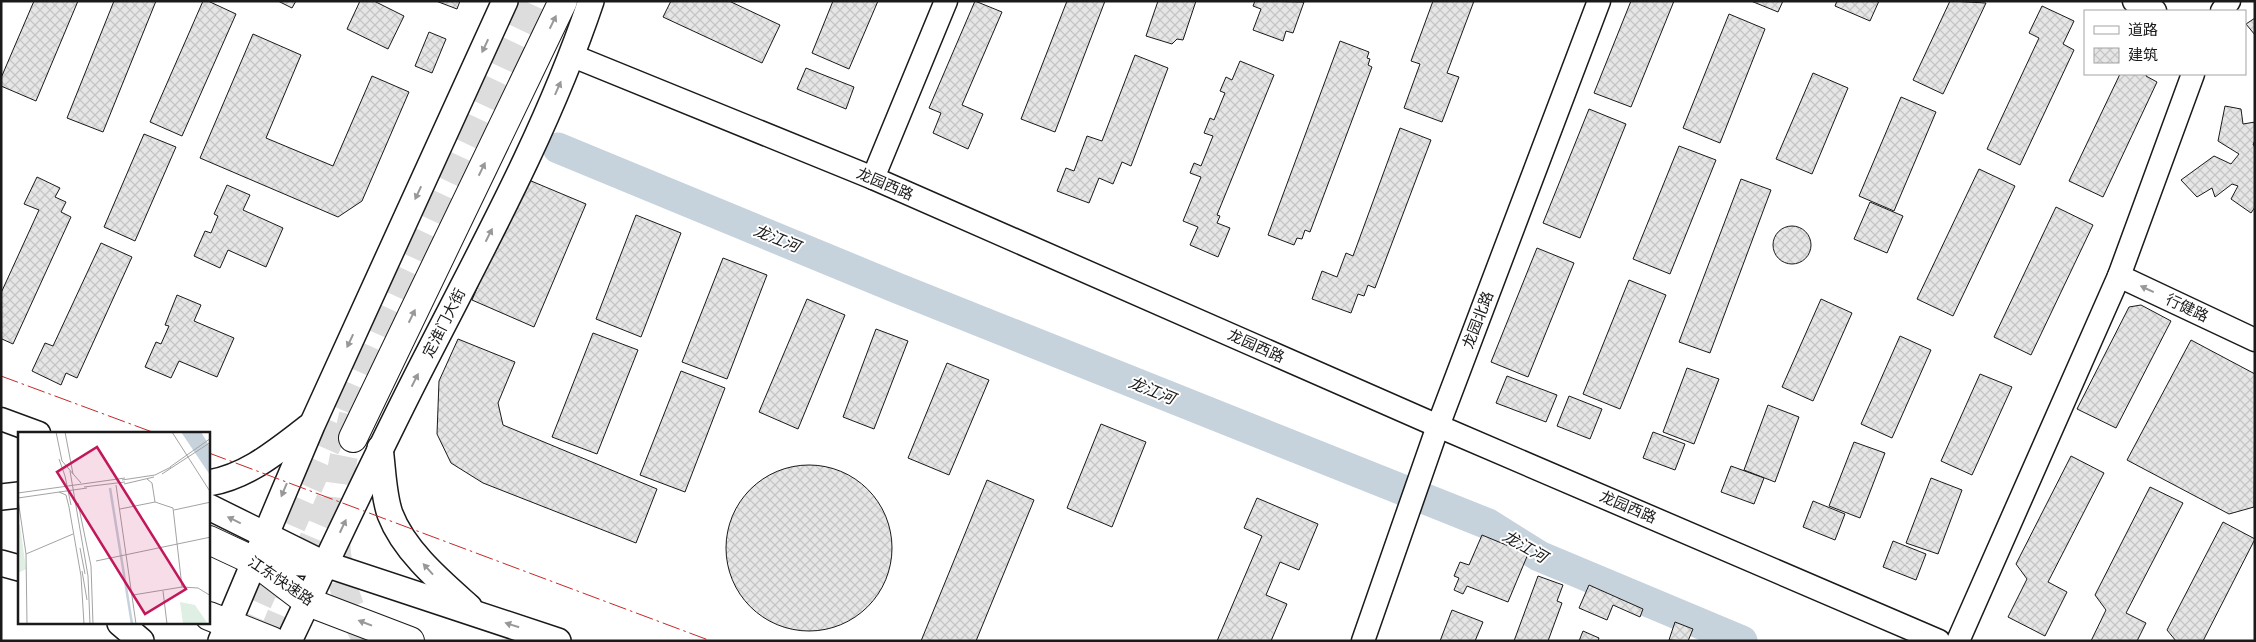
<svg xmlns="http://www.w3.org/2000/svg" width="2256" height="642" font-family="Inter,'Noto Sans SC',sans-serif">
  <defs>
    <pattern id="building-cross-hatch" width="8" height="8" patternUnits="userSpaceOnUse" patternTransform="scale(1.25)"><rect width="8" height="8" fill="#e6e6e6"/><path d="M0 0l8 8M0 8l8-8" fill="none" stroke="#c5c5c5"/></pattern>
  </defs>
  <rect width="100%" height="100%" fill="#fff"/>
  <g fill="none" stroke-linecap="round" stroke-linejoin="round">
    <polyline stroke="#c6d2dc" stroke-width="31" points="558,148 897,288 1488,524 1539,556 1742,641"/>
  </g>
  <g fill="url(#building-cross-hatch)" stroke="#1a1a1a">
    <polygon points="34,1 78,1 36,101 1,86 1,78"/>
    <polygon points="114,1 156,1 103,132 67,118"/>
    <polygon points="203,1 208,1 236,14 182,136 150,122"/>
    <polygon points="278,1 296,1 292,8"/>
    <polygon points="360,1 374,1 404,16 388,49 347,29"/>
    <polygon points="436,1 460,1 457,9"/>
    <polygon points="671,1 729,1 780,25 762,63 663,17"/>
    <polygon points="833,1 878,1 849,69 812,53"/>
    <polygon points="975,1 1002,12 962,105 983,114 968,149 933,133 941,113 929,108"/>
    <polygon points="1067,1 1105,1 1055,132 1021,119"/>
    <polygon points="1158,1 1196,1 1183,40 1177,39 1172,44 1146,36"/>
    <polygon points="1255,1 1304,2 1293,33 1286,31 1283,41 1253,30 1261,9 1253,6"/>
    <polygon points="1433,1 1474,1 1447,73 1459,77 1442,122 1404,108 1420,64 1411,61"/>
    <polygon points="1631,1 1674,1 1631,107 1594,93"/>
    <polygon points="1751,1 1783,1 1778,12"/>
    <polygon points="1837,1 1879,1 1870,21 1835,6"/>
    <polygon points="1950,1 1986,3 1943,94 1913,80"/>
    <polygon points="2042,6 2074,21 2063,44 2074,50 2020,165 1987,149 2039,38 2029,33"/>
    <polygon points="1729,14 1765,29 1720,143 1683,128"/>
    <polygon points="2255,18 2255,35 2246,24"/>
    <polygon points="429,32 446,39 432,73 415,66"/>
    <polygon points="253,34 301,55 266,138 333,166 372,76 409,92 362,201 338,217 200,158"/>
    <polygon points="1340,41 1369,52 1367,58 1370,59 1368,65 1372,67 1310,232 1305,230 1302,239 1297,238 1294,245 1268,235"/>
    <polygon points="1135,55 1168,68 1131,166 1122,162 1113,184 1099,178 1089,203 1057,191 1066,168 1074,171 1087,136 1102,141"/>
    <polygon points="1240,61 1274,75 1217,215 1220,216 1217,223 1230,228 1218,257 1190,245 1198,227 1183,221 1201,177 1190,173 1194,163 1201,166 1213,136 1204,133 1210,118 1214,120 1225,93 1220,91 1226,77 1232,80"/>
    <polygon points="806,68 854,87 846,109 797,89"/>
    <polygon points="1813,73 1848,88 1812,174 1776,159"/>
    <polygon points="2120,74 2147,74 2146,76 2157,82 2103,197 2069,181"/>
    <polygon points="1901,97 1936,112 1894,211 1859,196"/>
    <polygon points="2225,106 2241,109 2243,124 2255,122 2255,140 2253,145 2255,146 2255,207 2251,213 2231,199 2238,186 2232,184 2215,197 2212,188 2197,197 2181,180 2214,156 2231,164 2239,154 2218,141"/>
    <polygon points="1589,109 1626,124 1580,238 1543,223"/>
    <polygon points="1400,128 1431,140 1375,288 1368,285 1364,296 1358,294 1351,313 1312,299 1322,271 1337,277 1346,253 1353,256"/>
    <polygon points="144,134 176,147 135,241 104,227"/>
    <polygon points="1679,146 1716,160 1670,274 1633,259"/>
    <polygon points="1979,169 2015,186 1953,316 1917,299"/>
    <polygon points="37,177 60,188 55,197 66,202 61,212 71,217 13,344 2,339 1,341 1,293 39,210 24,204"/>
    <polygon points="524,178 586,204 534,327 472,300"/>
    <polygon points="1741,179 1771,190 1710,353 1679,342"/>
    <polygon points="227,185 250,195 243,210 283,228 266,267 228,250 220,268 194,256 205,231 211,233 218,216 214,214"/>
    <polygon points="1870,202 1903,216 1887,253 1854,239"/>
    <polygon points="2056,207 2093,225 2031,355 1994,337"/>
    <polygon points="636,215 681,233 641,337 596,319"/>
    <circle cx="1792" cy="245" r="19"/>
    <polygon points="101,243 132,257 77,378 66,373 61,385 32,371 45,343 53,346"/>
    <polygon points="1537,248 1574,263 1528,377 1491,362"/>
    <polygon points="723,258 767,275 727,379 682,362"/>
    <polygon points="1629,280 1666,295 1620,409 1583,394"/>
    <polygon points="177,295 201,305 194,321 234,338 217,377 179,361 171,378 145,367 156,342 161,344 169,326 165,325"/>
    <polygon points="807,299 845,315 798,429 759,412"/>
    <polygon points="1821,299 1852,313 1813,401 1782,387"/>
    <polygon points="2141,305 2171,321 2116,428 2077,409 2129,307"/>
    <polygon points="876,329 908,341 874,429 843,417"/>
    <polygon points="593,333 638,350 597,454 552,437"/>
    <polygon points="1900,336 1931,350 1892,438 1861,424"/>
    <polygon points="458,339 515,362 498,403 503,425 657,489 636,543 483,483 451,463 437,434 439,381"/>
    <polygon points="2191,340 2255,374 2254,507 2229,514 2127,460"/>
    <polygon points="947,363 989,380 949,475 908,458"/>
    <polygon points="1687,368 1719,379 1694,444 1663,432"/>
    <polygon points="681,371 725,388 685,492 640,475"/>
    <polygon points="1980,374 2012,387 1972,475 1941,461"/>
    <polygon points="1507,376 1557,395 1546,422 1496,403"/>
    <polygon points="1569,396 1602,409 1590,439 1557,426"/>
    <polygon points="1768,405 1799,417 1775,482 1744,470"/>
    <polygon points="1101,424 1146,442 1112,527 1067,508"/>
    <polygon points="1653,432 1685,444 1675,470 1643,458"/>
    <polygon points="1854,442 1885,453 1860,518 1829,506"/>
    <polygon points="2071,456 2104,473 2048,582 2067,592 2045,636 2008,617 2027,579 2016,564"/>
    <circle cx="809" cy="548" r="83"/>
    <polygon points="1731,466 1764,478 1754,504 1721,492"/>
    <polygon points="1931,478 1962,490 1938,554 1906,543"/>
    <polygon points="987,480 1034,500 976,641 921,641"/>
    <polygon points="2150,487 2183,503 2126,613 2146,623 2137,641 2091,641 2106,610 2095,595"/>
    <polygon points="1257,498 1318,524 1299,570 1280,562 1266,595 1287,604 1271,641 1217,641 1262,536 1244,528"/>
    <polygon points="1813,501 1845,514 1835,540 1803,527"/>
    <polygon points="2223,522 2255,539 2203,641 2176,641 2167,630"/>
    <polygon points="1482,535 1528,554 1508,602 1467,586 1463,594 1454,590 1459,578 1454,576 1460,562 1469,565"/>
    <polygon points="1893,541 1926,554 1916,580 1883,567"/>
    <polygon points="1538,576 1563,585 1557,601 1562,603 1548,641 1514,641"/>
    <polygon points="1589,585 1643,609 1640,617 1613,605 1607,620 1579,608"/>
    <polygon points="1452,610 1483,622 1475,641 1440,641"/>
    <polygon points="1675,622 1693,629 1688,641 1669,640"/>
    <polygon points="1583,631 1599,638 1598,641 1579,641"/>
  </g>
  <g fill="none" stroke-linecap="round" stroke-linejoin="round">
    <g stroke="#ddd" stroke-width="28" stroke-dasharray="28 14" stroke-linecap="butt">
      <path d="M353,415C334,494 321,568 368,641"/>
      <polyline points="241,641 381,322 531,1"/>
      <polyline points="270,641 330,500"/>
    </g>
    <g stroke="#1a1a1a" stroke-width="25">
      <g id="secondary">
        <polyline points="2134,1 2155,11"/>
        <polyline points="2222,11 2229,1"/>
        <polyline points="573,56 873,178 1438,426 1939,641"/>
        <polyline points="873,178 946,1"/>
        <polyline points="2119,276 2255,340"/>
        <polyline points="1,419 39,433"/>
        <polyline points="1363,641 1438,426 1599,1"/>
        <polyline points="1958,641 2119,276 2193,74"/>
      </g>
    </g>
    <g stroke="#1a1a1a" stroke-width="28">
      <g id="primary">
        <path d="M380,448C383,469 383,494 390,514C404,551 441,582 469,607"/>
        <path d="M209,483C249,476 278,450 310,426"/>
        <polyline points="1,497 19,495"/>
        <polyline points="209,507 316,560"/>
        <polyline points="254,561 325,564 558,641"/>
        <polyline points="1,563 19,568"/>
        <polyline points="120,623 141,641"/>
        <polyline points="221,641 312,425 505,1"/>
        <path d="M289,641C334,546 378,451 426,358C486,241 549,126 591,1"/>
      </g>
    </g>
    <g stroke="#1a1a1a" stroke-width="30">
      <g id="highway">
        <polyline points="353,438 563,1"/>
        <polyline points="209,540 254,561 308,602 410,641"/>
        <polyline points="209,616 272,641"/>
      </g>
    </g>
    <use href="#secondary" stroke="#fff" stroke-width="22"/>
    <use href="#primary" stroke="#fff" stroke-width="25"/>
    <use href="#highway" stroke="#fff" stroke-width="28"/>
    <g stroke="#c62828" stroke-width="1" stroke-dasharray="18 4 2.5 4" stroke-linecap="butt">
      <polyline points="1,376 155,433"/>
      <polyline points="209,453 711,641"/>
    </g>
  </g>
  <defs><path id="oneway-solid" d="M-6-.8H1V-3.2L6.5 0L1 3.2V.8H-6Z" transform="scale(1.25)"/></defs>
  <g fill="#989898">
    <use href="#oneway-solid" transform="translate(553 22) rotate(-64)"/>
    <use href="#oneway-solid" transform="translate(485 46) rotate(115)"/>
    <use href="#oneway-solid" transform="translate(558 88) rotate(-66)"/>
    <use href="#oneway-solid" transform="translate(482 169) rotate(-64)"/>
    <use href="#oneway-solid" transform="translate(418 193) rotate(115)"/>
    <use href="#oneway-solid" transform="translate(489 235) rotate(-63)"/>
    <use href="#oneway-solid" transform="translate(2147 289) rotate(-155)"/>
    <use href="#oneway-solid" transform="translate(412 316) rotate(-64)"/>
    <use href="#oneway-solid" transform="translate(350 341) rotate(115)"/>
    <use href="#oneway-solid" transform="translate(415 380) rotate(-63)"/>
    <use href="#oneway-solid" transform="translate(284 490) rotate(113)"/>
    <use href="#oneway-solid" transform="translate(234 520) rotate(-154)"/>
    <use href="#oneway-solid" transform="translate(343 526) rotate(-65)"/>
    <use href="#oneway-solid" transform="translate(428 569) rotate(-132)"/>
    <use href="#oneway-solid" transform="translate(365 623) rotate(-159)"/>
    <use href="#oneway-solid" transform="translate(512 625) rotate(-162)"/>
  </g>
  <g text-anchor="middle" stroke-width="4" stroke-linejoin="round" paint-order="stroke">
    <g font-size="15" fill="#1a1a1a" stroke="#fff">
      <text transform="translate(885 184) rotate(23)" y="5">龙园西路</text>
      <text transform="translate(2187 308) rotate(25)" y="5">行健路</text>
      <text transform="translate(1478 320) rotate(-69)" y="5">龙园北路</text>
      <text transform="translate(444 323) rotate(-63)" y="5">定淮门大街</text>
      <text transform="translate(1256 346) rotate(24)" y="5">龙园西路</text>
      <text transform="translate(1628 507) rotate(23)" y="5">龙园西路</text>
      <text transform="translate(281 581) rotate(34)" y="5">江东快速路</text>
    </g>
    <g font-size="16" font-style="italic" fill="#1a1a1a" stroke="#fff">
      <text transform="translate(777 238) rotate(22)" y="6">龙江河</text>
      <text transform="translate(1152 390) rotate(22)" y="6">龙江河</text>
      <text transform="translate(1525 546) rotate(30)" y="6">龙江河</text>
    </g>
  </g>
  <g transform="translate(18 432)">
    <rect width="192" height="192" fill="#fff"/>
    <path d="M0,93H2L8,137L0,141ZM162,170L177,173L190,192H165Z" fill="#e0efe3"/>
    <path d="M163,0H183L192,15V43Z" fill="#c6d2dc"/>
    <path fill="none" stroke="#c6d2dc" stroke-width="2.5" d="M92,56L114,192"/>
    <path fill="none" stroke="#a3a3a3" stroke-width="1" d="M38,0L44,29L63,51M47,0L55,42M154,0L193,61M41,27L47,44M152,35L193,6M52,39L70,144L72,192M144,42L193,10M47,44L53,73M129,47L134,51L137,70M104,48L137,43L153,35M106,52L136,45M98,53L118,192M66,55L107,50M41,60L48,63L51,75L63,144L66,192M0,61L107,46M0,66L69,56M0,67L8,122L9,192M60,71L73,134L75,192M102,77L137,70L155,76L164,155M156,78L193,70M62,116L67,142M8,122L55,102M78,129L193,105M64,139L69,168M145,159L149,192M115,163L164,155L180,156L193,164"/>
    <path fill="#c2185b" fill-opacity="0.15" stroke="#c2185b" stroke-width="2.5" d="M79,15L168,157L127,182L39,40Z"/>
    <rect width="192" height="192" fill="none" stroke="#1a1a1a" stroke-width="2.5"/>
  </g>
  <rect width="2256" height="642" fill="none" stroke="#1a1a1a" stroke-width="5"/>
  <rect x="2084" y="10" width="162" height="65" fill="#ffffff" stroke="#a3a3a3"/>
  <rect x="2094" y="26" width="25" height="8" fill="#ffffff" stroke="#a3a3a3"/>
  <text x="2128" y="35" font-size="15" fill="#1a1a1a">道路</text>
  <rect x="2094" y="48" width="25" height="15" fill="url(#building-cross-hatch)" stroke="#a3a3a3"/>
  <text x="2128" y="60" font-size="15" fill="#1a1a1a">建筑</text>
</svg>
